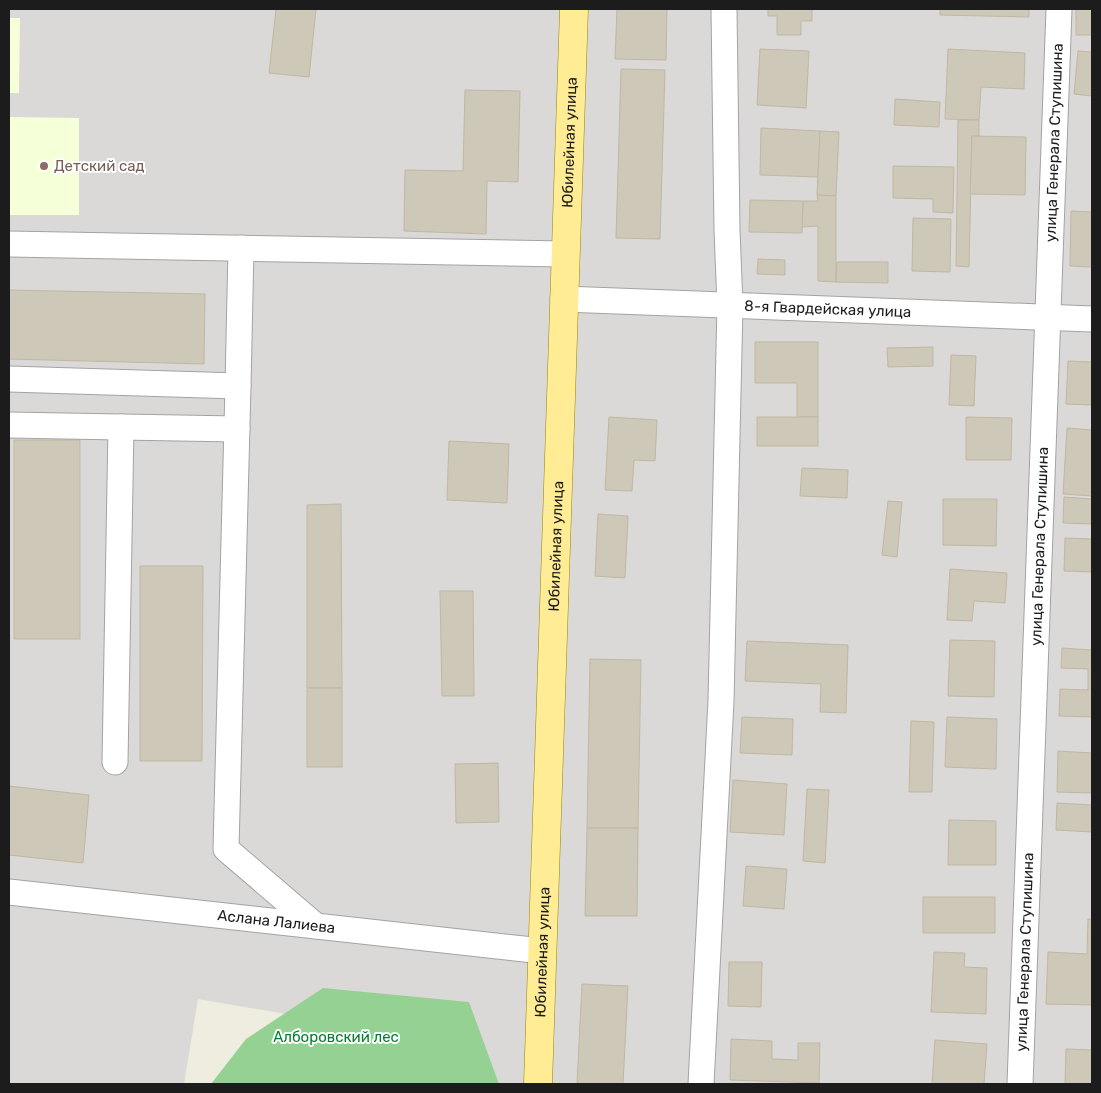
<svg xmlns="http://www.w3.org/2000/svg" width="1101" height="1093" font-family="Rubik,sans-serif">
  <rect width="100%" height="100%" fill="#eeede0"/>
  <polygon fill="#dad9d8" points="9,9 1092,9 1092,1084 461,1084 444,1041 198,999 184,1084 9,1084"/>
  <g fill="#f5ffd8">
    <polygon points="9,18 20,18 19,93 9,93"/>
    <polygon points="9,117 79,118 79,215 9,215"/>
  </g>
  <polygon fill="#94d192" points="323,988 469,1002 499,1084 211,1084 246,1039"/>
  <g fill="#cec8b9" stroke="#c1b7a2">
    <polygon points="276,9 316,9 309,77 269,73"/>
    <polygon points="617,9 667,9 666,60 615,59"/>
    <polygon points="768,9 812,9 812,21 801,21 801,35 777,35 777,16 768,16"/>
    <polygon points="940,9 1029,9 1029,17 940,15"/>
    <rect x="1076" y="9" width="16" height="26"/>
    <polygon points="760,49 809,51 806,108 757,105"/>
    <polygon points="948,49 1025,53 1024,89 981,87 979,120 945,119"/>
    <polygon points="1078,51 1092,52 1092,96 1074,94"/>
    <polygon points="621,69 665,70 660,239 616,238"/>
    <polygon points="465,90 520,91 518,182 487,181 486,234 404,231 405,170 463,171"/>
    <polygon points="895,99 940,102 939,127 894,125"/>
    <polygon points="958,120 979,120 979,136 972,136 969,267 956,266"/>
    <polygon points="761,128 820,131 818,177 760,175"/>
    <polygon points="820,131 839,132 836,196 817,195"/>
    <polygon points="972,136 1026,137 1025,195 970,194"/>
    <polygon points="893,166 954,167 953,213 933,212 933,199 893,198"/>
    <polygon points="817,195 836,196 836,282 818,281 818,226 802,227 803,201 818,201"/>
    <polygon points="750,200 803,201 802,233 749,232"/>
    <polygon points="1071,211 1092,212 1092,267 1070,266"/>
    <polygon points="913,218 951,219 950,272 912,271"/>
    <polygon points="758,259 785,260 785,275 757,274"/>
    <polygon points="837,262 888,262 888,283 836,282"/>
    <polygon points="9,290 205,294 204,364 9,359"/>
    <polygon points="755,342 818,342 818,417 797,417 797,383 755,383"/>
    <polygon points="933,347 933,366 888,367 887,348"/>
    <polygon points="951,355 976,356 974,406 949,405"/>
    <polygon points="1068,361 1092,362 1092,405 1066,404"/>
    <polygon points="609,417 657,420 655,461 634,460 632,491 605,490"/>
    <rect x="757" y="417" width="61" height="29"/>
    <polygon points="966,417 1012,418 1011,460 966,460"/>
    <polygon points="1067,428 1092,430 1092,496 1063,494"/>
    <rect x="14" y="440" width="66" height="199"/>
    <polygon points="449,441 509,444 507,503 447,500"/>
    <polygon points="802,468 848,470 847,498 800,496"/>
    <polygon points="1064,497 1092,499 1092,524 1063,523"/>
    <polygon points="943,499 997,499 996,546 943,545"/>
    <polygon points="888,501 902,502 897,557 882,555"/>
    <polygon points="341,504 342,688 307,688 307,505"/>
    <polygon points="598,514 628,516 625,578 595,576"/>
    <polygon points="1065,538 1092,539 1092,572 1064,571"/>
    <polygon points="140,566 203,566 202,761 140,761"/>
    <polygon points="950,569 1007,573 1005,603 974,601 972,621 947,620"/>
    <polygon points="440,591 473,591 474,696 442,696"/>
    <polygon points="950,640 995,641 994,697 948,696"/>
    <polygon points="747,641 848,645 846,713 820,712 821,684 745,681"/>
    <polygon points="1062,648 1092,650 1092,717 1059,716 1060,689 1088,690 1088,669 1061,668"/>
    <polygon points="590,659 641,660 638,828 587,828"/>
    <rect x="307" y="688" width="35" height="79"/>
    <polygon points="742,717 793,719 792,755 740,753"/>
    <polygon points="947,717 997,719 996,769 945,767"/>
    <polygon points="911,721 934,722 932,792 909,792"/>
    <polygon points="1058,751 1092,753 1092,793 1057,792"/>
    <polygon points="498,763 499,822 456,823 455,764"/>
    <polygon points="733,780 787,784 784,835 730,832"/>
    <polygon points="9,786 89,795 83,863 9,855"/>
    <polygon points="807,789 829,790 825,863 803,861"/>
    <polygon points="1057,803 1092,805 1092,832 1056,830"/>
    <polygon points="949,820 996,821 996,865 948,865"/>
    <polygon points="587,828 638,828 637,916 585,916"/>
    <polygon points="746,866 787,869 784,909 743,906"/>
    <rect x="923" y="897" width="72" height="36"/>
    <polygon points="1088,919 1092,919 1092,1005 1046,1004 1048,952 1087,954"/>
    <polygon points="934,952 965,953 964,967 987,968 986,1014 931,1012"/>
    <polygon points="729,962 762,962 761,1007 728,1006"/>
    <polygon points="582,984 628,986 623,1084 577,1084"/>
    <polygon points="731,1039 772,1041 772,1059 798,1060 798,1043 820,1043 819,1083 730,1080"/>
    <polygon points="935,1040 987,1044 984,1084 932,1084"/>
    <polygon points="1066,1049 1092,1050 1092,1084 1065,1084"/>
  </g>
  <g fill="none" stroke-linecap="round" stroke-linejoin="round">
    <g stroke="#a3a3a3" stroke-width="27">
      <g id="minor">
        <polyline points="9,244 565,254"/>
        <path id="s1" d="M563,299L1092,319"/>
        <polyline points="9,379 238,386 241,248"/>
        <polyline points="238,386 226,849 316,926"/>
        <polyline points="9,425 121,427"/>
        <polyline points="115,762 121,427 237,429"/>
        <path id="s2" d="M9,892L542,951"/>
        <polyline points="701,1084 721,701 730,305 727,230 724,9"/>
        <path id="s3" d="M1020,1084L1059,9"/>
      </g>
    </g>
    <g stroke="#938800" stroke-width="29">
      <g id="major">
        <path id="s4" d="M538,1084L574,9"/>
      </g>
    </g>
    <use href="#minor" stroke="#fff" stroke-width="25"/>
    <use href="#major" stroke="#ffec94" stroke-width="28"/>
  </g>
  <circle fill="#8d6e63" stroke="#fff" stroke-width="2" cx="44" cy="166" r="5"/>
  <g text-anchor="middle" stroke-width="4" stroke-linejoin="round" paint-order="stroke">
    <g font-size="15" fill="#1c1c1c" stroke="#fff">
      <text dy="5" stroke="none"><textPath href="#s4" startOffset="942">Юбилейная улица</textPath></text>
      <text dy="5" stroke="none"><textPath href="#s3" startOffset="942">улица Генерала Ступишина</textPath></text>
      <text dy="5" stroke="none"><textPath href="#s1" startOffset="265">8-я Гвардейская улица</textPath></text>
      <text dy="5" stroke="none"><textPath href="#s4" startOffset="538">Юбилейная улица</textPath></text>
      <text dy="5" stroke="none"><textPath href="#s3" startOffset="538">улица Генерала Ступишина</textPath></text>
      <text dy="5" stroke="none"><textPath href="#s2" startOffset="269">Аслана Лалиева</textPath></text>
      <text dy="5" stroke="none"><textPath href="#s4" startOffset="132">Юбилейная улица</textPath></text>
      <text dy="5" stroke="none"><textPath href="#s3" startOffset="132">улица Генерала Ступишина</textPath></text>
    </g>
    <g font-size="15" fill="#785e54" stroke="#fff" text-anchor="start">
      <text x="54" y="171">Детский сад</text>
    </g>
    <g font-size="15" fill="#03802d" stroke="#fff">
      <text x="336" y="1042">Алборовский лес</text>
    </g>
  </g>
  <rect width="1101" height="1093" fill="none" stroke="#1c1c1c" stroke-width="20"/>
</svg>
